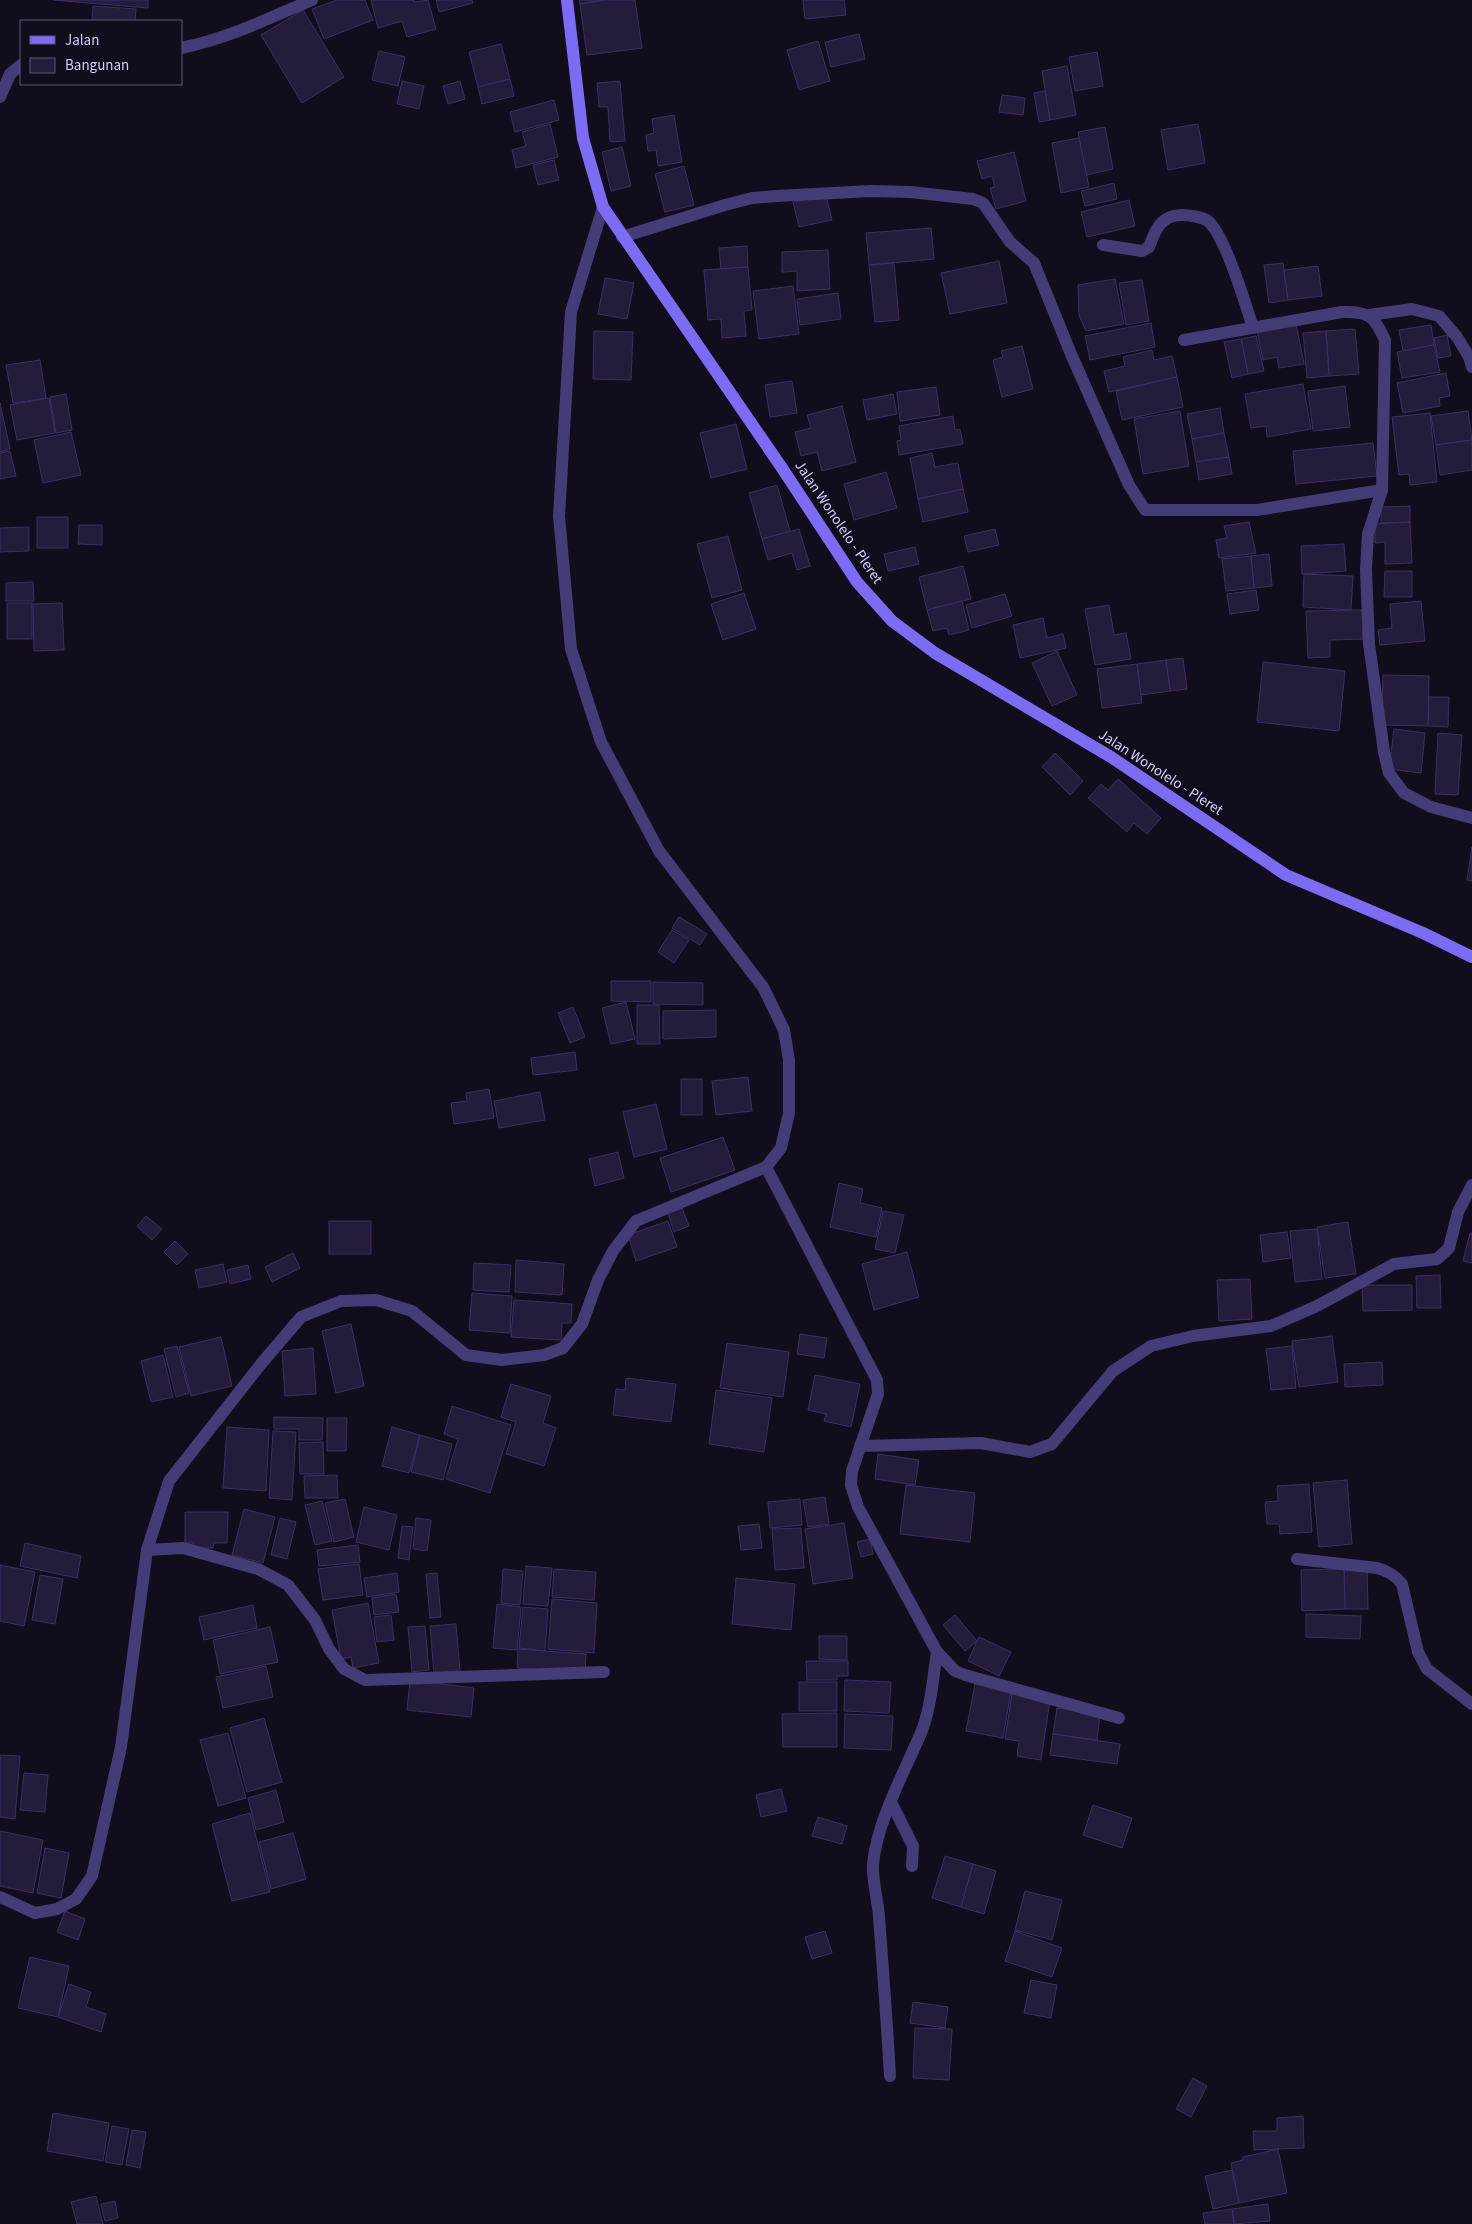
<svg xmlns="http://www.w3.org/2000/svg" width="1472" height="2224" font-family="'Source Sans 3',sans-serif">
  <rect width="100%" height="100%" fill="#110d1c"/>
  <g fill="#251b3b" stroke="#3f2e66">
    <polygon points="53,0 148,0 148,8"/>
    <polygon points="337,0 365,0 373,20 324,39 312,9"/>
    <polygon points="371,0 414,0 414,2 428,0 436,29 407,37 402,21 378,28"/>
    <polygon points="436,0 472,0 473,3 439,12"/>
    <polygon points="579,0 605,0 580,4"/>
    <polygon points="605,0 635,0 642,48 587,55 580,4"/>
    <polygon points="803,0 844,0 846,15 805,19"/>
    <polygon points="93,6 136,9 135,21 92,21"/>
    <polygon points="303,10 344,77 302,103 261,35"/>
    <polygon points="859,34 865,59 831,67 825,42"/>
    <polygon points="818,41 830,81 799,90 787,50"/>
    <polygon points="501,44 510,79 478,87 469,52"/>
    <polygon points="379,51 405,57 398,86 372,80"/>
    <polygon points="1097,52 1103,86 1075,91 1069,57"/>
    <polygon points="1067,66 1076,115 1050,120 1042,71"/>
    <polygon points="510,79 514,96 482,104 478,87"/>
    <polygon points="402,81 424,86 419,109 397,104"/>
    <polygon points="460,81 465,99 448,104 443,86"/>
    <polygon points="620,81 625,141 610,142 608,107 599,107 597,83"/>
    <polygon points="1045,91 1050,120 1039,122 1034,93"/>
    <polygon points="1002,95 1025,98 1023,115 999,112"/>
    <polygon points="554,100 559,120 515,132 510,112"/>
    <polygon points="674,115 682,162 658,166 656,150 648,151 646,135 654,133 652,119"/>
    <polygon points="550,124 558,157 516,168 512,150 526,146 522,132"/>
    <polygon points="1198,124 1205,163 1168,170 1161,130"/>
    <polygon points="1105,127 1113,169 1086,175 1078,132"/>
    <polygon points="1079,138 1089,187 1061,193 1052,143"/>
    <polygon points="622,147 631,186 611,191 602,152"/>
    <polygon points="1014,152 1026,201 996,209 990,188 995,187 992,176 982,179 977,161"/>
    <polygon points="554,160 559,180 538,185 533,165"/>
    <polygon points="684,166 694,205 665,212 655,174"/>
    <polygon points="1114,183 1117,199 1085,206 1081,191"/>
    <polygon points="826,195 832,220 799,227 793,202"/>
    <polygon points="1129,200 1135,226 1087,237 1081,212"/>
    <polygon points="931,228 934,259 869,265 866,233"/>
    <polygon points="747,246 748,267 721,269 719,248"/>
    <polygon points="828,250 830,289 797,291 797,271 782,272 782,252"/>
    <polygon points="999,261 1007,303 950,314 941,273"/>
    <polygon points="894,263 899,320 875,322 869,265"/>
    <polygon points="1283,263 1288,300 1269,303 1264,265"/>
    <polygon points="1318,266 1322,296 1288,300 1284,270"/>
    <polygon points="748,267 752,310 744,311 746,336 722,338 721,319 708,320 704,270"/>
    <polygon points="605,278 634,283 627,319 598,314"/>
    <polygon points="1115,279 1124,324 1086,331 1079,315 1078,285"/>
    <polygon points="1142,280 1149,321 1126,325 1119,283"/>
    <polygon points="793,286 799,334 759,339 753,291"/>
    <polygon points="838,293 841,319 800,325 797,299"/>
    <polygon points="1151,323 1155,347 1090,360 1085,336"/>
    <polygon points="1296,324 1304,364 1279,368 1277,357 1263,360 1257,331"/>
    <polygon points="1431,325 1434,345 1403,351 1399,330"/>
    <polygon points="1355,329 1359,374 1329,376 1326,331"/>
    <polygon points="594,331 633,332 631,380 593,379"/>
    <polygon points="1326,331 1329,376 1307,378 1303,333"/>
    <polygon points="1447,335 1451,356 1438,358 1434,338"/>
    <polygon points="1256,336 1264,371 1248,374 1241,339"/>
    <polygon points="1241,339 1248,374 1232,378 1224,342"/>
    <polygon points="1434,345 1440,372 1402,378 1397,352"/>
    <polygon points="1022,346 1033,389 1002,397 993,360 1003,357 1001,351"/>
    <polygon points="1152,350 1154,360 1172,356 1177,377 1109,392 1104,371 1125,366 1123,357"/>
    <polygon points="40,360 46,398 13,403 6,365"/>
    <polygon points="1446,373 1450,396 1439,398 1440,406 1403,413 1397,383"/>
    <polygon points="1177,377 1183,407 1122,420 1116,391"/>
    <polygon points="792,381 797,413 770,417 765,385"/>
    <polygon points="1303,384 1311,429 1267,437 1266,426 1251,428 1245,394"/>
    <polygon points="1345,386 1350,427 1313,431 1308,391"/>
    <polygon points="936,387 940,415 900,421 897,392"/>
    <polygon points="66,394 72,430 56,433 50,397"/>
    <polygon points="893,394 897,414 867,420 863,400"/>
    <polygon points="49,398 55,433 17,440 10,405"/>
    <polygon points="0,403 10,449 0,452"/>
    <polygon points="842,406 856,462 822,471 817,452 801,456 795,432 811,428 807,415"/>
    <polygon points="1220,408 1224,433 1192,439 1187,414"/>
    <polygon points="1180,411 1189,466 1143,474 1134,419"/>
    <polygon points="1468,411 1472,440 1436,445 1431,416"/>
    <polygon points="1430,413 1437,482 1410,485 1409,474 1399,475 1392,417"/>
    <polygon points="953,416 955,430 960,429 963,444 899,455 897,441 901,440 899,426"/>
    <polygon points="736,424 747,469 711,478 700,433"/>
    <polygon points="71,432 81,475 43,483 34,440"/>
    <polygon points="1224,433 1229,457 1196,462 1192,439"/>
    <polygon points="1472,440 1472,470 1440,475 1436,445"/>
    <polygon points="1373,443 1377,476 1296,484 1293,451"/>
    <polygon points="10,451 16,476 0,479 0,453"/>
    <polygon points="932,453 935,467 958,463 963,489 918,499 910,458"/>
    <polygon points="1229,457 1232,474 1199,480 1196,462"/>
    <polygon points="886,472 897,508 854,520 844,484"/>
    <polygon points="777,485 790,531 762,539 749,493"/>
    <polygon points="963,489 968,512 923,522 918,499"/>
    <polygon points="1410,506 1410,522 1381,523 1381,507"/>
    <rect x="37" y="517" width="31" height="31"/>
    <polygon points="1249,522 1256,553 1219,558 1216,540 1227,538 1224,526"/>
    <polygon points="1410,522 1412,563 1385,564 1385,542 1375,543 1375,524"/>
    <polygon points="79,525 102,525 102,545 78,544"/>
    <polygon points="29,527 29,551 0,552 0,528"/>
    <polygon points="799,529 810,566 797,570 792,553 768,560 762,539"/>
    <polygon points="995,529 999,545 968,552 964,536"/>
    <polygon points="728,536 742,590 712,598 697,544"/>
    <polygon points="1344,544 1346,571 1302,574 1301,546"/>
    <polygon points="915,547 919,564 888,571 884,554"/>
    <polygon points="1269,554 1272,586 1254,588 1251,556"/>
    <polygon points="1251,556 1254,588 1226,591 1222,559"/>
    <polygon points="963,566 971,599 927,610 919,577"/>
    <polygon points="1385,571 1412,571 1412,597 1384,597"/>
    <polygon points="1304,574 1353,576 1351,610 1303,607"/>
    <polygon points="33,582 34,601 6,601 6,583"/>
    <polygon points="1256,590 1259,610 1230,614 1227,594"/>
    <polygon points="744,593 756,629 723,640 711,604"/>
    <polygon points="1005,594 1012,616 972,628 966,605"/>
    <polygon points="962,601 969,630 949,635 947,628 933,631 927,610"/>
    <polygon points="1421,601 1425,641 1380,645 1378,630 1392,628 1390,604"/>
    <rect x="7" y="603" width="25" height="36"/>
    <polygon points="62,603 64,650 34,651 33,604"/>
    <polygon points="1109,605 1114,635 1126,633 1131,659 1095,665 1085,609"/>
    <polygon points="1362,610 1363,639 1330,640 1330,657 1308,658 1306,611"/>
    <polygon points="1043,618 1047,638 1063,634 1066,648 1020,658 1013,625"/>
    <polygon points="1057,651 1077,695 1052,706 1032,663"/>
    <polygon points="1183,658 1187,689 1170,691 1166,660"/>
    <polygon points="1166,660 1170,691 1141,695 1137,664"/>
    <polygon points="1263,662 1345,671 1339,731 1257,722"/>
    <polygon points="1137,664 1142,703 1102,708 1097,669"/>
    <polygon points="1383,675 1429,676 1428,726 1382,725"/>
    <polygon points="1429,697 1449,697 1448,727 1428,726"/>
    <polygon points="1394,729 1425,733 1421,773 1389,769"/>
    <polygon points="1438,733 1462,735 1458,795 1435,794"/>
    <polygon points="1055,753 1083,781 1070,795 1042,767"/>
    <polygon points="1118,779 1161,818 1147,834 1134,823 1127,832 1088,798 1101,784 1108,790"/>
    <polygon points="1472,847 1472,881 1467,880"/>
    <polygon points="679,917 707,934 700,945 672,928"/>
    <polygon points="672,930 689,940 674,963 658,952"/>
    <polygon points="611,981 651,981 651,1002 611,1001"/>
    <polygon points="653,982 703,983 703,1005 653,1004"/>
    <polygon points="626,1002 635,1039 611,1044 602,1008"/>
    <polygon points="637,1005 659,1005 660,1044 637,1044"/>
    <polygon points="573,1007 585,1037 570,1043 558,1013"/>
    <polygon points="716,1010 716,1037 663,1039 663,1011"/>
    <polygon points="575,1052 577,1070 533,1075 531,1058"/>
    <polygon points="748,1077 752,1111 716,1115 712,1081"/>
    <rect x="681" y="1079" width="21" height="36"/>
    <polygon points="489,1089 494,1118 454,1124 451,1103 467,1101 466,1093"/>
    <polygon points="540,1092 545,1120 499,1128 494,1101"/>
    <polygon points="656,1104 667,1149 634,1157 623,1112"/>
    <polygon points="723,1137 735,1170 671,1192 660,1158"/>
    <polygon points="618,1152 624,1178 595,1186 589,1159"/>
    <polygon points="839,1183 863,1189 860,1203 882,1208 876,1237 830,1227"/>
    <polygon points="682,1208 689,1226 674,1232 668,1213"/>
    <polygon points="883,1211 904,1215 895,1253 875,1249"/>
    <polygon points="146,1216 162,1229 152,1240 137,1226"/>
    <rect x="329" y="1221" width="42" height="33"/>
    <polygon points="668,1221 677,1247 636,1261 628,1235"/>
    <polygon points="1348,1222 1356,1274 1325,1278 1317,1227"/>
    <polygon points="1317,1229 1322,1279 1295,1282 1290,1231"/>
    <polygon points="1287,1232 1291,1258 1263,1262 1260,1235"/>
    <polygon points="1470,1233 1472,1233 1472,1263 1463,1261"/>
    <polygon points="175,1241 188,1254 177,1265 164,1252"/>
    <polygon points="907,1252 919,1297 874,1310 862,1264"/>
    <polygon points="293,1253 300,1268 272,1282 265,1267"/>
    <polygon points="516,1260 564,1264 562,1295 515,1292"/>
    <polygon points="474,1263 511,1265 509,1292 473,1290"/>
    <polygon points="223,1264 227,1282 199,1288 195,1270"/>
    <polygon points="248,1265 251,1279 230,1284 227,1270"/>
    <polygon points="1440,1275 1441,1308 1417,1308 1416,1276"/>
    <polygon points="1250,1279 1252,1319 1219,1321 1217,1280"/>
    <polygon points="1362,1285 1412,1285 1412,1310 1363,1311"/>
    <polygon points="472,1293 512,1296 510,1333 469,1330"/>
    <polygon points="514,1300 572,1304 571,1323 562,1323 561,1340 511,1337"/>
    <polygon points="351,1324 364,1386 336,1393 322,1331"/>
    <polygon points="800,1334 827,1338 824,1358 797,1354"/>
    <polygon points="1332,1336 1338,1382 1299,1387 1292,1341"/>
    <polygon points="221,1337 232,1386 191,1396 179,1347"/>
    <polygon points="727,1343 789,1352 783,1397 720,1388"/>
    <polygon points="177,1346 189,1393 176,1397 164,1349"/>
    <polygon points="1292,1346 1296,1388 1271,1390 1266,1349"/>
    <polygon points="313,1348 316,1394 285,1396 282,1351"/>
    <polygon points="163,1355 173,1397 151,1402 141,1361"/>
    <polygon points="1382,1362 1383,1385 1345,1387 1344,1364"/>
    <polygon points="815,1375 860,1384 851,1427 824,1421 826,1414 808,1410"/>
    <polygon points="626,1378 676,1384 671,1422 613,1415 616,1389 625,1390"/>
    <polygon points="511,1384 551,1396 543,1423 556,1428 544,1466 506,1454 516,1422 501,1417"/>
    <polygon points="716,1390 772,1398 764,1452 709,1444"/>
    <polygon points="452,1406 511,1425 490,1493 446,1479 458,1439 444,1434"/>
    <polygon points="274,1417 323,1418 322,1440 299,1440 299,1429 274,1429"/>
    <polygon points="327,1418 347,1418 346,1451 327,1451"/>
    <polygon points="227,1427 269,1430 266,1491 223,1488"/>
    <polygon points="392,1427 420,1435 409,1473 382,1466"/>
    <polygon points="273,1431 296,1432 292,1500 269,1498"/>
    <polygon points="420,1435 452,1444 443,1480 411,1472"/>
    <polygon points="323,1442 324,1474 300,1474 299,1443"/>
    <polygon points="878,1454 919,1460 915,1485 875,1479"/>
    <polygon points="337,1475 338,1498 305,1498 304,1476"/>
    <polygon points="1347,1480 1352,1544 1319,1547 1313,1483"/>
    <polygon points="1309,1484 1312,1532 1280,1534 1279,1524 1267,1524 1265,1502 1278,1501 1277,1486"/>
    <polygon points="906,1485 975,1493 970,1542 900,1534"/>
    <polygon points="825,1497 829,1524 808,1527 803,1500"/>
    <polygon points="345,1499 354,1537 334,1542 325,1503"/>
    <polygon points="800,1499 802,1525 770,1528 768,1502"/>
    <polygon points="322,1501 332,1541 315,1545 305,1505"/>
    <polygon points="364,1507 397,1515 389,1550 356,1542"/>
    <polygon points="244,1509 275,1517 263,1563 232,1555"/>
    <polygon points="185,1512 228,1512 227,1543 214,1543 213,1548 193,1548 193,1543 185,1543"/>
    <polygon points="280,1518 296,1522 287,1559 271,1555"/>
    <polygon points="416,1518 431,1520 427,1551 413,1549"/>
    <polygon points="844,1523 853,1578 813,1584 805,1529"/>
    <polygon points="759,1524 762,1548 741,1550 738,1526"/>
    <polygon points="402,1526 413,1527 409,1560 398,1558"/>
    <polygon points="801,1528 804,1568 775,1570 772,1529"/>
    <polygon points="870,1539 873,1554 861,1557 857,1542"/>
    <polygon points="25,1543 81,1556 77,1578 20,1566"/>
    <polygon points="358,1545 360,1562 319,1566 317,1550"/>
    <polygon points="359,1564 363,1595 323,1600 318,1569"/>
    <polygon points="0,1565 35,1572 24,1626 0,1621"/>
    <polygon points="526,1566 552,1568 548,1606 523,1604"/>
    <polygon points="1367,1568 1368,1609 1345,1609 1344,1569"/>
    <polygon points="503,1569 523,1571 520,1605 501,1603"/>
    <polygon points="554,1569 596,1572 594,1600 552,1597"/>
    <polygon points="1344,1569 1345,1609 1302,1611 1301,1570"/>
    <polygon points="397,1573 399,1592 367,1597 364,1578"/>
    <polygon points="437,1573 441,1617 430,1618 426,1574"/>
    <polygon points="40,1575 63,1579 55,1624 32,1620"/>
    <polygon points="736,1578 795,1584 791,1630 732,1624"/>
    <polygon points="396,1594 399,1612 374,1615 372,1598"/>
    <polygon points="552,1599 597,1603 594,1653 548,1649"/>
    <polygon points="368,1603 379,1663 353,1668 351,1657 341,1659 332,1610"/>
    <polygon points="497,1604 521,1607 517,1650 493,1648"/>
    <polygon points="253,1605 257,1628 204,1640 199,1617"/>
    <polygon points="523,1607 548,1609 545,1651 519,1648"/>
    <polygon points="1306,1614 1361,1616 1360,1639 1306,1637"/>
    <polygon points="391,1615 394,1640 377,1642 374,1617"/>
    <polygon points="955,1615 977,1641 965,1651 943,1625"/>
    <polygon points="456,1624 460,1671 434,1673 430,1626"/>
    <polygon points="425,1626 429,1670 412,1672 408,1627"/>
    <polygon points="270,1627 278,1662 220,1674 213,1640"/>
    <polygon points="819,1636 847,1636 847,1660 819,1659"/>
    <polygon points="979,1637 1011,1652 999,1676 968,1661"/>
    <polygon points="518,1649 586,1654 585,1673 517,1668"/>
    <polygon points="806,1661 848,1661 848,1676 837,1676 837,1680 807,1680"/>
    <polygon points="266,1666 273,1697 223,1708 216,1677"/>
    <polygon points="410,1680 474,1688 471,1717 407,1710"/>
    <polygon points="845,1680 891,1682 889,1713 844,1711"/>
    <rect x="799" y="1682" width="38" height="29"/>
    <polygon points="975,1684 1011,1691 1003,1738 966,1731"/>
    <polygon points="1012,1694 1050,1700 1041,1760 1017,1756 1019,1741 1005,1739"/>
    <polygon points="1057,1708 1100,1714 1097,1740 1053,1734"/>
    <polygon points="837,1713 837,1747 783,1747 782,1714"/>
    <polygon points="845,1714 893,1716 891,1750 844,1748"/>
    <polygon points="264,1718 282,1782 247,1792 230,1728"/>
    <polygon points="228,1733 246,1798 218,1806 200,1740"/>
    <polygon points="1053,1734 1120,1744 1117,1764 1050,1755"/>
    <polygon points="0,1755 20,1756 15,1819 0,1817"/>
    <polygon points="24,1773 48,1775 45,1812 20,1810"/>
    <polygon points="781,1789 787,1811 761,1817 756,1795"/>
    <polygon points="276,1790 284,1822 256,1830 248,1798"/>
    <polygon points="1093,1805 1132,1818 1122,1848 1083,1835"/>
    <polygon points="250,1813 270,1892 232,1901 212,1824"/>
    <polygon points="818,1817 847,1826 842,1844 812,1836"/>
    <polygon points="0,1831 43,1840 33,1893 0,1886"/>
    <polygon points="293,1833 306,1879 271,1889 259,1842"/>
    <polygon points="45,1848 69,1853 61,1898 37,1893"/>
    <polygon points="945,1856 973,1864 961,1907 932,1898"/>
    <polygon points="973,1864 996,1871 984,1914 961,1907"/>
    <polygon points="1025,1891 1062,1900 1052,1940 1015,1930"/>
    <polygon points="65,1911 85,1919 78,1940 57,1932"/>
    <polygon points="825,1931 832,1953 812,1959 805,1937"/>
    <polygon points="1015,1931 1062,1948 1052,1977 1005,1961"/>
    <polygon points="30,1957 69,1966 58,2017 18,2008"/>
    <polygon points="1031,1980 1057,1985 1051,2018 1024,2013"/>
    <polygon points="69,1984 91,1992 86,2007 106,2014 101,2032 58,2017"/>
    <polygon points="913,2002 948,2007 945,2028 910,2023"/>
    <polygon points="915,2028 952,2029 949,2080 913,2078"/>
    <polygon points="1193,2078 1207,2086 1191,2117 1176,2109"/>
    <polygon points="53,2113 109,2123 103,2161 47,2151"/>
    <polygon points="1303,2116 1304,2148 1254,2150 1253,2131 1277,2131 1277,2118"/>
    <polygon points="112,2126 129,2129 122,2165 105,2162"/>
    <polygon points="132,2130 146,2132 140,2168 126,2165"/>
    <polygon points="1278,2149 1287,2193 1239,2203 1231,2163 1243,2160 1243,2157"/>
    <polygon points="1232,2170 1239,2203 1213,2209 1205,2176"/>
    <polygon points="96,2196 103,2224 77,2224 71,2202"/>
    <polygon points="115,2201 118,2218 105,2221 101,2204"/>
    <polygon points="1268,2204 1270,2221 1234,2224 1232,2209"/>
    <polygon points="1232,2209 1234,2224 1205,2224 1203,2213"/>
  </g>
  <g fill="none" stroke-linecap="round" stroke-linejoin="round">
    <polyline stroke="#443c77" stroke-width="12" points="891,1802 913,1846 912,1866"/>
    <g stroke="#443c77" stroke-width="12">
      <path d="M181,48C227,39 269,18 312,0"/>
      <polyline points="0,97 10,74 21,65"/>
      <polyline points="622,237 725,205 752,198 776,196 871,191 911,192 973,199 983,203 1010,242 1034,263 1071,354 1129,485 1145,510 1257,510 1382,490"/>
      <path d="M1103,245L1142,251L1149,247C1155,230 1161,215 1182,215C1188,215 1203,217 1208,221C1225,235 1246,305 1253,328"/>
      <polyline points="1369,315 1412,309 1439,316 1457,337 1469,357 1472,367"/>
      <path d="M1184,340L1342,312C1369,311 1374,316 1385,340L1382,490L1368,534L1366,570L1369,644L1384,752L1389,773L1404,793L1431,807L1472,818"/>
      <polyline points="766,1167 877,1380 878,1394 852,1471 851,1485 858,1507 937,1652 955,1671 965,1675 1119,1718"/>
      <polyline points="860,1446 981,1443 1030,1452 1052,1444 1113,1371 1151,1346 1193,1336 1271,1326 1317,1306 1394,1264 1437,1259 1449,1248 1458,1212 1472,1185"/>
      <polyline points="147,1550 183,1548 258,1569 288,1585 315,1620 329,1649 344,1669 365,1680 604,1672"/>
      <path d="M1297,1559L1377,1568C1388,1571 1395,1575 1402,1584L1418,1652L1427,1669L1472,1704"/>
      <polyline points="0,1897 35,1913 57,1909 76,1899 92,1876 121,1747 147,1550 169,1481 261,1364 301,1317 341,1301 376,1300 412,1311 466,1355 502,1360 544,1355 563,1348 582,1324 598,1280 613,1251 636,1221 766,1167 781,1148 789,1113 789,1060 784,1030 763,987 659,851 601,742 571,649 559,516 571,312 603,207"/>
      <path d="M890,2076C887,2023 883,1970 879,1917C878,1900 872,1881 873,1864C877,1822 904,1772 921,1733C931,1708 933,1678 937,1652"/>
    </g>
    <polyline stroke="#7d6bf3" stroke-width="12" points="567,0 583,138 603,207 782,468 857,582 892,621 935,653 1111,757 1286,875 1423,933 1472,957"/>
  </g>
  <g text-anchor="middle" stroke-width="5" stroke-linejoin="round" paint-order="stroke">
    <g font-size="15" fill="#d7ccfb" stroke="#110d1c">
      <text transform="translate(839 522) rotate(56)" y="5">Jalan Wonolelo - Pleret</text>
      <text transform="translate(1161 772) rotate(33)" y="5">Jalan Wonolelo - Pleret</text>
    </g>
  </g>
  <rect x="20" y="20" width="162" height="65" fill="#110d1c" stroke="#605975"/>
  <rect x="30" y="36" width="25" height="8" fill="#7d6bf3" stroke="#605975"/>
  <text x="65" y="45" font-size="15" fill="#d7ccfb">Jalan</text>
  <rect x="30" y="58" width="25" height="15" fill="#251b3b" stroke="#605975"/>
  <text x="65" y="70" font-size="15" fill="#d7ccfb">Bangunan</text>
</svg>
